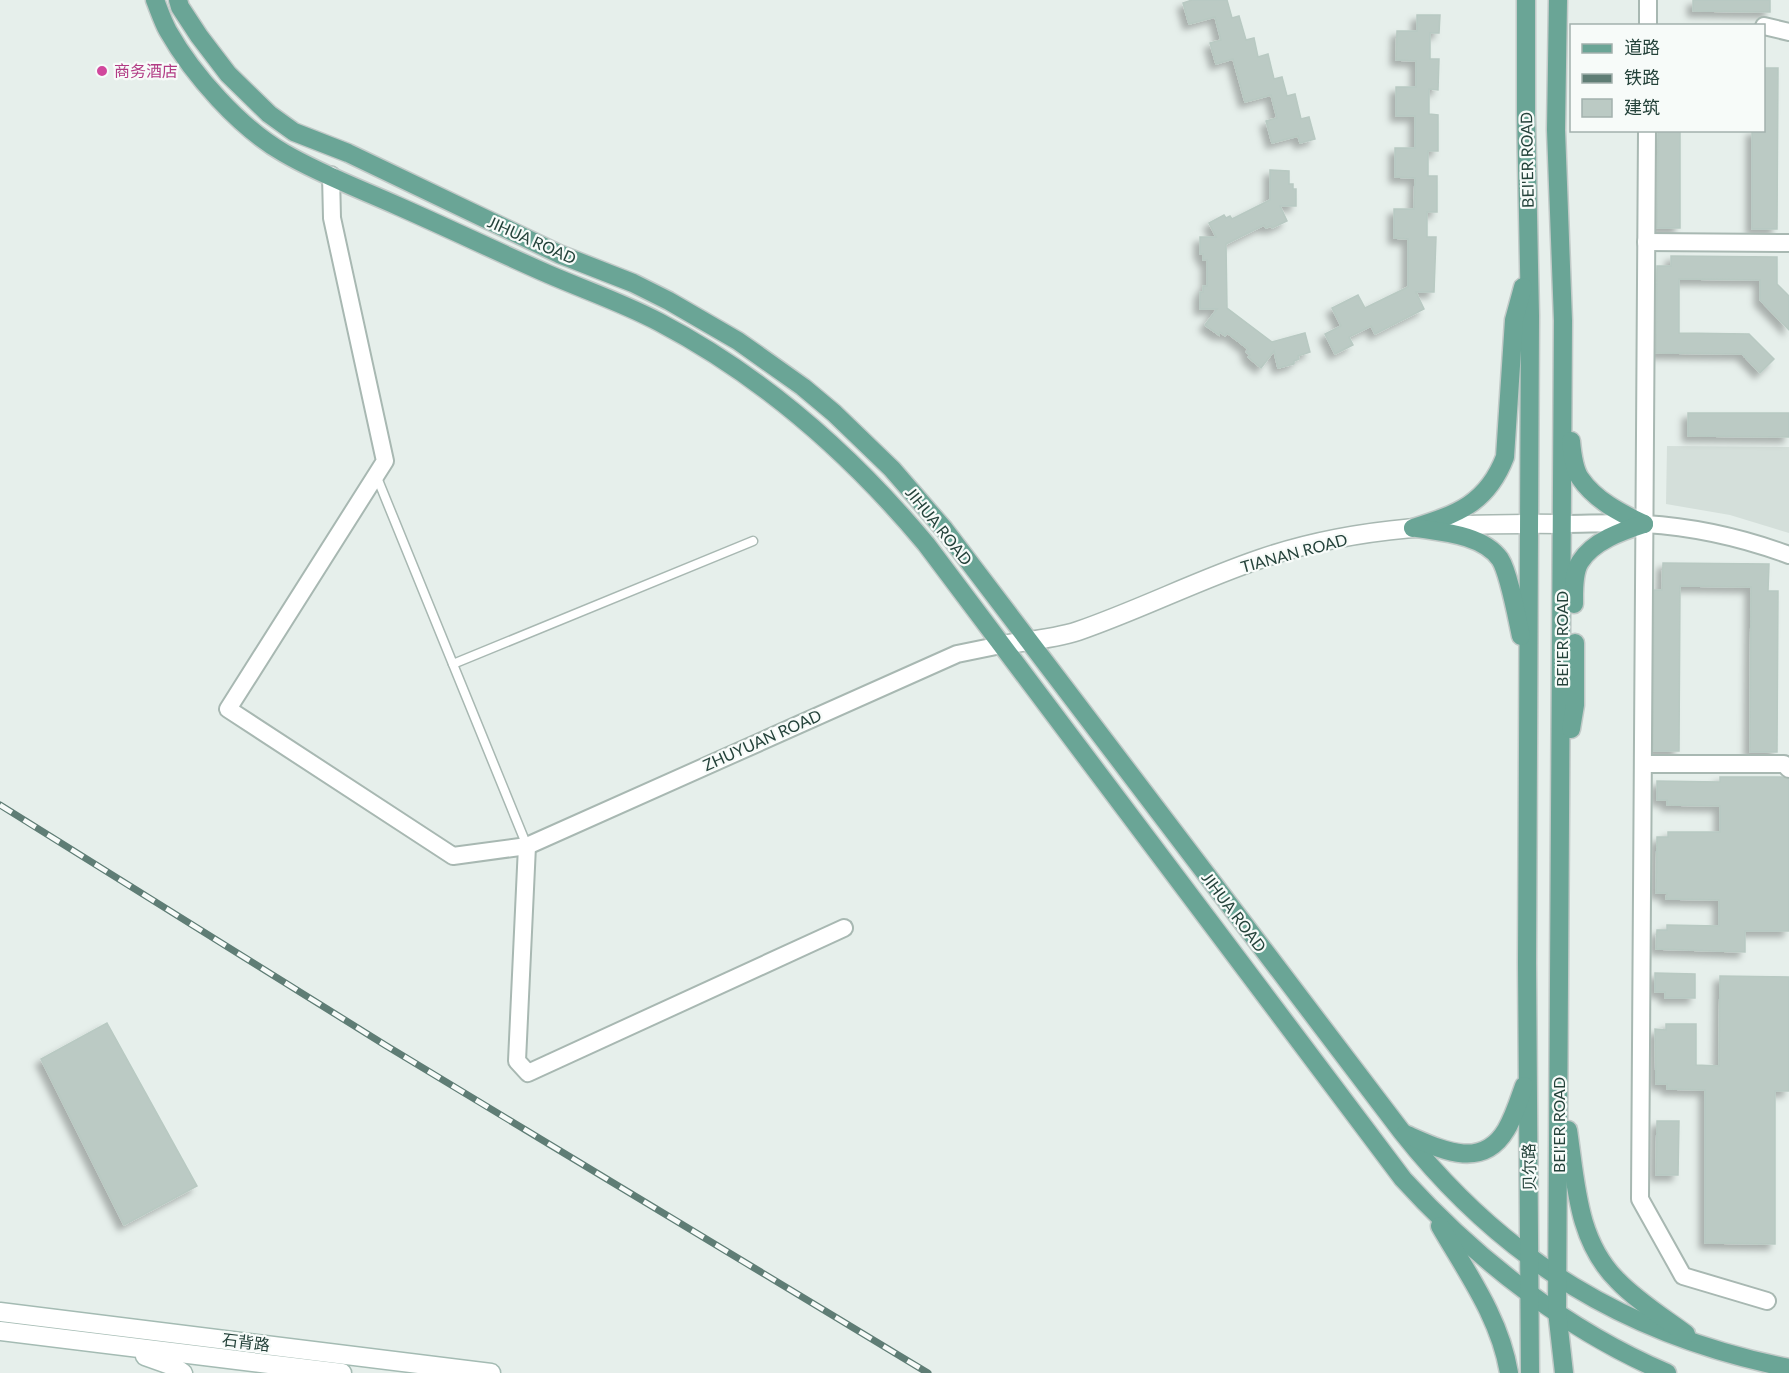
<svg xmlns="http://www.w3.org/2000/svg" width="1789" height="1373" font-family="Lato,'Noto Sans SC',sans-serif">
  <defs>
    <filter id="shadow"><feDropShadow dx="-5.5" dy="5.5" stdDeviation="3" flood-color="#0004"/></filter>
  </defs>
  <rect width="100%" height="100%" fill="#e6efeb"/>
  <polygon fill="#d4dfda" points="1667,446 1789,447 1789,533 1730,515 1666,504"/>
  <g fill="#bbcac4" stroke="#b8c9c2" stroke-width="1.5" filter="url(#shadow)">
    <polygon points="1192,0 1227,0 1232,18 1239,16 1246,40 1254,38 1258,57 1268,54 1274,79 1282,77 1287,96 1295,94 1301,119 1309,117 1315,139 1300,143 1298,136 1272,143 1266,121 1277,118 1271,95 1245,102 1233,59 1216,64 1210,43 1221,40 1215,17 1189,24 1183,3"/>
    <polygon points="1693,0 1770,0 1770,12 1693,11"/>
    <polygon points="1417,15 1440,15 1439,33 1430,33 1430,59 1439,59 1438,90 1429,89 1429,114 1438,115 1438,151 1428,151 1428,176 1437,176 1437,212 1427,212 1427,237 1436,237 1434,292 1416,292 1424,309 1375,334 1371,326 1349,337 1353,345 1335,354 1325,334 1341,326 1332,308 1358,295 1365,308 1408,287 1408,239 1394,238 1394,209 1414,209 1415,178 1395,177 1395,148 1415,148 1415,116 1396,116 1396,87 1416,87 1416,61 1396,60 1397,31 1417,31"/>
    <polygon points="1764,68 1778,68 1777,229 1752,229 1752,130 1764,130"/>
    <polygon points="1658,130 1680,130 1680,228 1657,228"/>
    <polygon points="1270,170 1289,171 1289,184 1293,184 1293,189 1296,189 1296,206 1280,206 1287,221 1272,228 1271,226 1266,228 1264,225 1226,244 1227,308 1272,342 1305,333 1310,352 1298,356 1299,359 1294,361 1294,364 1278,368 1274,351 1261,368 1248,357 1250,355 1246,352 1248,349 1227,333 1225,336 1220,332 1219,335 1205,325 1217,309 1200,309 1200,292 1203,292 1203,286 1207,286 1207,260 1203,260 1203,254 1200,254 1200,237 1216,237 1209,223 1224,215 1226,218 1230,216 1232,219 1270,200"/>
    <polygon points="1671,256 1777,257 1777,284 1789,296 1789,330 1760,300 1760,280 1679,279 1679,333 1749,334 1774,359 1760,373 1742,354 1656,353 1657,266 1671,266"/>
    <polygon points="1688,413 1789,413 1789,437 1688,436"/>
    <polygon points="1663,563 1769,564 1768,591 1778,591 1777,752 1750,752 1751,587 1680,586 1679,751 1653,751 1654,590 1662,590"/>
    <polygon points="1720,777 1782,777 1789,779 1789,931 1745,931 1745,952 1656,949 1657,930 1667,930 1667,925 1719,926 1719,900 1666,899 1667,893 1656,893 1657,837 1668,837 1668,832 1720,832 1720,806 1667,805 1667,800 1657,800 1657,781 1720,782"/>
    <polygon points="1655,973 1695,974 1695,998 1665,998 1665,992 1655,992"/>
    <polygon points="1720,976 1789,977 1789,1091 1775,1091 1775,1244 1705,1243 1705,1090 1667,1089 1667,1084 1656,1084 1655,1029 1666,1030 1666,1024 1696,1024 1696,1065 1719,1066"/>
    <polygon points="107,1023 197,1186 124,1225 41,1059"/>
    <polygon points="1657,1121 1679,1121 1678,1175 1656,1175"/>
  </g>
  <g fill="none" stroke-linecap="round" stroke-linejoin="round">
    <g stroke="#a8b8b2" stroke-width="11">
      <g id="service">
        <polyline points="376,475 527,846"/>
        <polyline points="453,664 753,541"/>
      </g>
    </g>
    <g stroke="#a8b8b2" stroke-width="20">
      <g id="minor">
        <polyline points="1648,26 1648,0"/>
        <polyline points="1764,26 1789,32"/>
        <polyline points="1647,130 1640,1199 1683,1276 1767,1301"/>
        <polyline points="331,175 332,218 385,461 228,709 453,856 527,846 957,654 1001,645"/>
        <polyline points="1646,242 1789,243"/>
        <path d="M1562,524C1590,524 1618,522 1645,524C1695,527 1743,538 1789,555"/>
        <polyline points="1643,764 1784,764 1789,769"/>
        <polyline points="527,846 517,1061 528,1073 844,928"/>
      </g>
    </g>
    <g stroke="#a8b8b2" stroke-width="21">
      <path id="tertiary" d="M1001,645C1026,641 1054,639 1078,631C1139,610 1198,580 1260,559C1357,525 1461,523 1562,524"/>
    </g>
    <g stroke="#a4bbb3" stroke-width="21">
      <g id="secondary">
        <polyline points="0,1312 491,1373"/>
        <polyline points="0,1331 342,1373"/>
        <polyline points="145,1356 173,1366 183,1373"/>
      </g>
    </g>
    <g stroke="#c2cac8" stroke-width="21">
      <g id="primary">
        <path d="M155,0C159,10 163,22 168,31C193,75 240,128 284,153C320,174 360,189 398,206C448,228 498,252 548,274C585,290 623,303 659,322C764,377 850,453 926,544L1403,1179C1476,1259 1566,1330 1667,1373"/>
        <path d="M178,0L180,7L199,36L228,74L269,114L294,132L348,153L559,254L633,283L669,301L738,341L803,387L834,413L892,469L944,529L1402,1132C1504,1261 1628,1336 1789,1368"/>
        <polyline points="1526,0 1526,114 1530,316 1527,963 1530,1373"/>
        <polyline points="1558,0 1556,130 1563,321 1557,1311 1564,1373"/>
        <path d="M1571,441C1572,452 1574,469 1580,478C1595,500 1620,513 1644,524"/>
        <path d="M1413,528C1457,514 1487,504 1505,457L1514,320L1523,287"/>
        <path d="M1417,528C1443,532 1483,535 1500,559C1509,573 1517,618 1521,636"/>
        <path d="M1574,604C1574,591 1573,573 1580,562C1593,541 1622,531 1644,524"/>
        <polyline points="1571,729 1575,705 1575,643"/>
        <path d="M1568,1130C1576,1183 1577,1240 1617,1280C1637,1301 1663,1317 1686,1334"/>
        <path d="M1405,1134C1438,1148 1481,1172 1506,1130C1514,1117 1519,1100 1524,1086"/>
        <path d="M1440,1226C1467,1273 1500,1318 1509,1373"/>
      </g>
    </g>
    <use href="#service" stroke="#fff" stroke-width="8"/>
    <use href="#minor" stroke="#fff" stroke-width="16"/>
    <use href="#tertiary" stroke="#fff" stroke-width="18"/>
    <use href="#secondary" stroke="#fff" stroke-width="18"/>
    <use href="#primary" stroke="#6aa596" stroke-width="18"/>
    <g stroke="#5f7d75" stroke-width="7">
      <polyline id="rail" points="0,805 385,1045 928,1373"/>
    </g>
    <use href="#rail" stroke="#f7fbf9" stroke-width="4.5" stroke-dasharray="14" stroke-linecap="butt"/>
  </g>
  <circle fill="#d1479c" stroke="#f7fbf9" stroke-width="2" cx="102" cy="71" r="6"/>
  <g text-anchor="middle" stroke-width="4.5" stroke-linejoin="round" paint-order="stroke">
    <g font-size="16" fill="#b23c85" stroke="#f7fbf9" text-anchor="start">
      <text x="114" y="77">商务酒店</text>
    </g>
    <g font-size="16" fill="#24423a" stroke="#f7fbf9">
      <text transform="translate(1527 160) rotate(-91)" y="6">BEI'ER ROAD</text>
      <text transform="translate(532 240) rotate(24)" y="6">JIHUA ROAD</text>
      <text transform="translate(939 526) rotate(51)" y="6">JIHUA ROAD</text>
      <text transform="translate(1294 553) rotate(-15)" y="6">TIANAN ROAD</text>
      <text transform="translate(1562 639) rotate(-90)" y="6">BEI'ER ROAD</text>
      <text transform="translate(762 740) rotate(-24)" y="6">ZHUYUAN ROAD</text>
      <text transform="translate(1234 912) rotate(53)" y="6">JIHUA ROAD</text>
      <text transform="translate(1559 1125) rotate(-90)" y="6">BEI'ER ROAD</text>
      <text transform="translate(1529 1167) rotate(-91)" y="6">贝尔路</text>
      <text transform="translate(246 1342) rotate(7)" y="6">石背路</text>
    </g>
  </g>
  <rect x="1570" y="24" width="195" height="108" fill="#f7fbf9" stroke="#a3b1ad" stroke-width="1.5"/>
  <rect x="1582" y="44" width="30" height="9" fill="#6aa596" stroke="#a3b1ad" stroke-width="1.5"/>
  <text x="1624" y="54" font-size="18" fill="#24423a">道路</text>
  <rect x="1582" y="74" width="30" height="9" fill="#5f7d75" stroke="#a3b1ad" stroke-width="1.5"/>
  <text x="1624" y="84" font-size="18" fill="#24423a">铁路</text>
  <rect x="1582" y="99" width="30" height="18" fill="#bbcac4" stroke="#a3b1ad" stroke-width="1.5"/>
  <text x="1624" y="114" font-size="18" fill="#24423a">建筑</text>
</svg>
